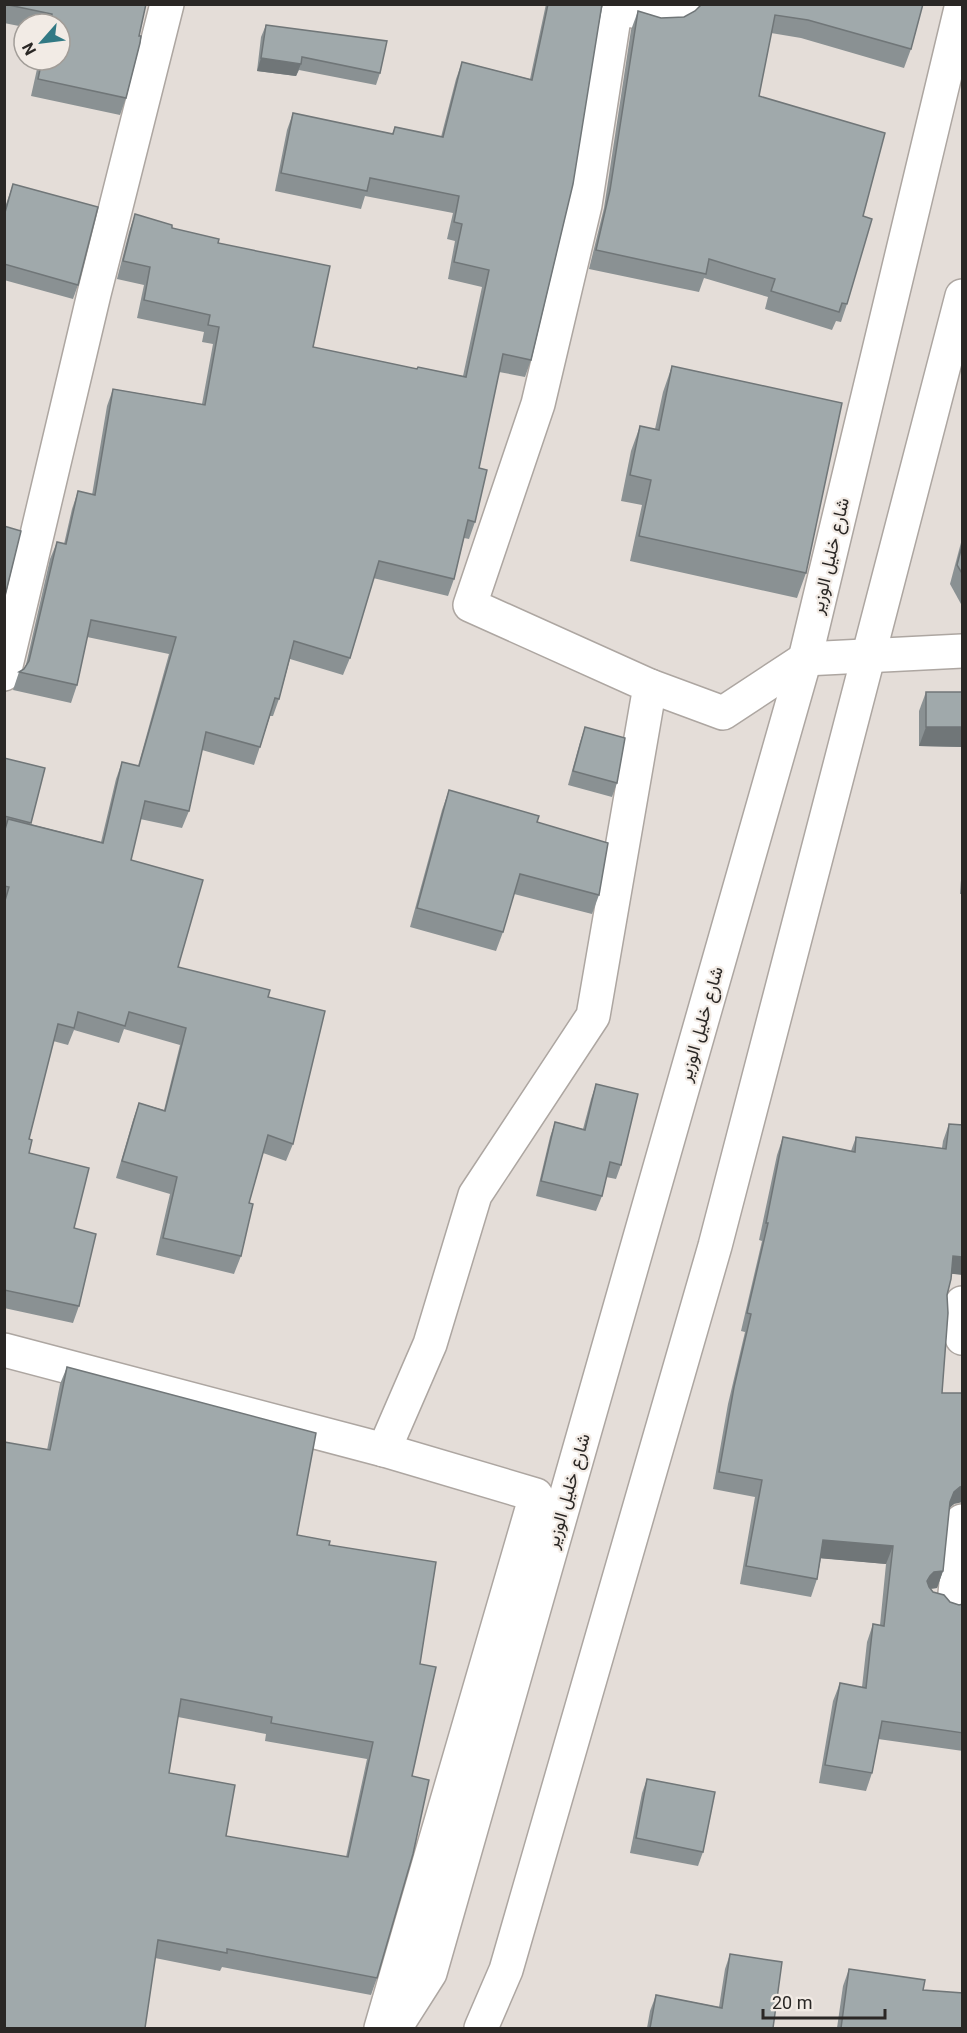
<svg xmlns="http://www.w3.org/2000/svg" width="967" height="2033" font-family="Roboto,Vazirmatn,sans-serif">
  <rect width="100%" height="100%" fill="#e4ddd8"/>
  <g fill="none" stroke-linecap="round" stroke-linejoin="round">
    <g stroke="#ada6a1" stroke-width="36">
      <g id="street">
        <polyline points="4,674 94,294 167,4"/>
        <polyline points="650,686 723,713 805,659 962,651"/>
        <polyline points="962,1303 959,1316 962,1338"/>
        <polyline points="4,1350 384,1450 536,1495 381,2028"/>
        <polyline points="384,1450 430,1344 475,1195 593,1016 650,686 470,605 538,404 585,205 614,18 627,9 659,18 675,17 687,4"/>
        <polyline points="954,1604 962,1521"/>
        <polyline points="395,2028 430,1973 805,659 962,4"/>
        <polyline points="481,2028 506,1970 715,1246 962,296"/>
      </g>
    </g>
    <use href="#street" stroke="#fff" stroke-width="33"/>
  </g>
  <g fill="#8a9193" fill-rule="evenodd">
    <polygon points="4,4 146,4 126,98 120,115 31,96 39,60 60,60 60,24 24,24 24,27 4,23"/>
    <polygon points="546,4 603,4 531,360 525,377 499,372 479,468 475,522 469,539 464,538 454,579 448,596 373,578 350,658 343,675 290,659 279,699 273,716 270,716 254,765 202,750 189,811 182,828 140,819 131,860 178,967 268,997 293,1144 286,1161 263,1153 249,1203 241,1256 234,1274 156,1255 170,1194 116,1178 133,1120 139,1103 164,1110 180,1045 124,1029 119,1043 74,1030 68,1045 53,1041 29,1139 29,1153 74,1228 79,1306 73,1323 4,1308 4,758 45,768 30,824 101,842 116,779 122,762 138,766 169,654 87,637 77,685 71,703 13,690 19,672 25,669 50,559 57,542 64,544 72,509 78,491 92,495 107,406 113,389 202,404 213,344 202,342 204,332 137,318 144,285 117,279 129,232 135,214 172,228 218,243 313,347 417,369 463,376 482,287 448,279 455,241 447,239 453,213 365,196 361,209 275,191 287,130 293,113 392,134 395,127 441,137 456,79 462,62 530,79"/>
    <polygon points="923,4 911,49 904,68 801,38 771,33 759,96 863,216 847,304 841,322 836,321 832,330 765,309 768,297 704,278 699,292 589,269 604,208 631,30 638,11 661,18"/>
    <polygon points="266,25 380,73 376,85 299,70 296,76 257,71 261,37"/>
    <polygon points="13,184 78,285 73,299 4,280 4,210"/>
    <polygon points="672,366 806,573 797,598 630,561 642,505 621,501 631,451 640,426 655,429 663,392"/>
    <polygon points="963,535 963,604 961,604 950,584"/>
    <polygon points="926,692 963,692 963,747 919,746 919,711"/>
    <polygon points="585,727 617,783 612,797 568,785 580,742"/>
    <polygon points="449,790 537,822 599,895 592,914 514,894 503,932 496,951 410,927 442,810"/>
    <polygon points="963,851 963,894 960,894"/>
    <polygon points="596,1084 621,1165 616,1179 606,1177 602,1196 596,1211 536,1196 550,1137 555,1122 583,1129 591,1099"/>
    <polygon points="949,1124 963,1125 963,1274 951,1274 947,1295 942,1393 954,1504 949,1508 943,1571 937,1588 930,1589 933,1592 950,1602 959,1605 963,1604 963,1751 878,1739 872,1773 866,1791 819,1783 833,1701 840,1683 862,1687 867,1642 873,1624 880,1625 886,1564 821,1558 817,1579 811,1597 740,1584 755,1497 713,1489 728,1404 745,1332 741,1331 762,1241 759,1240 777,1155 783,1137 851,1151 856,1137 942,1148 943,1141"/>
    <path d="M67,1367L297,1535L329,1545L420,1664L412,1776L377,1978L371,1995L222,1967L220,1971L155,1958L47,1450L60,1384ZM178,1717L266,1734L265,1741L367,1759L346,1857L226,1836L169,1773Z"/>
    <polygon points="647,1779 703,1852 698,1866 630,1853 642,1793"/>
    <polygon points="730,1954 773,2028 647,2028 650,2011 656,1995 719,2007 725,1969"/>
    <polygon points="849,1969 923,1990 963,2028 837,2028 843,1986"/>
  </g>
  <g fill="#707678">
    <polygon points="261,58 301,64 296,76 257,71"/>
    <polygon points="926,727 963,727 963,747 919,746"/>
    <polygon points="953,1256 963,1257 962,1275 946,1273"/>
    <polygon points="963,1486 963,1502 954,1504 947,1510 954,1492 960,1487"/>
    <polygon points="823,1540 893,1546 886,1564 817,1558"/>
    <polygon points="943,1571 937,1588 928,1589 923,1593 930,1576 934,1572"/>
  </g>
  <g fill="#a0a9ab" stroke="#707678" stroke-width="1.5" fill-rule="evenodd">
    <polygon points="4,4 146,4 139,36 141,36 140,43 126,98 38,79 42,60 60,60 60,24 50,24 52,14"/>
    <polygon points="548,4 602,4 573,184 531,360 503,354 479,468 487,470 475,522 468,520 454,579 379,561 350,658 294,641 279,699 275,698 260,747 206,732 189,811 145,801 131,860 203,880 178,967 270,990 268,997 325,1011 293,1144 268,1135 249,1203 253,1204 241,1256 163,1238 177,1177 122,1161 139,1103 165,1111 186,1028 129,1012 125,1026 78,1012 74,1028 58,1024 29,1139 32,1140 29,1153 89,1168 74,1228 96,1234 79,1306 4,1290 4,904 9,887 4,886 4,833 8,819 103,843 122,762 139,766 176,637 91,620 77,685 19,672 24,669 29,661 57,542 66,544 78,491 95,495 113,389 205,405 219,327 208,325 210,315 144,300 150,267 123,261 135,214 172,225 172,228 219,239 218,243 330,266 313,347 417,369 418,367 466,377 489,270 454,262 462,224 454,222 459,196 370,178 367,191 281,173 293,113 393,134 395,127 443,137 462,62 532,80"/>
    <polygon points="702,4 923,4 911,49 808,20 775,15 759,96 885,133 863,216 872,219 847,304 842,303 839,312 771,291 775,279 709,259 706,274 596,250 610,190 638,11 661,18 684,17 695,11"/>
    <polygon points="266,25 387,41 380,73 302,57 301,64 261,58"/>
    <polygon points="13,184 98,207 78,285 4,264 4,216"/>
    <polygon points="672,366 842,403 806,573 639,536 651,480 630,475 640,426 659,430"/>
    <polygon points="4,526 21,531 4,600"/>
    <polygon points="963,542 963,575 957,565"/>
    <rect x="926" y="692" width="37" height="35"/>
    <polygon points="585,727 625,738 617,783 573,771"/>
    <polygon points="4,758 45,768 31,823 4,816"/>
    <polygon points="449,790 539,816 537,822 608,843 599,895 520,874 503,932 417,908"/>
    <polygon points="596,1084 638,1094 621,1165 610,1162 602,1196 541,1181 555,1122 585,1130"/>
    <polygon points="949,1124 963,1125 963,1257 953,1256 951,1279 947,1295 948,1313 942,1393 963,1393 963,1486 960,1487 954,1492 950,1502 943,1571 934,1572 930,1576 927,1581 929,1587 933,1592 944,1595 950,1602 959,1605 963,1604 963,1733 882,1721 872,1773 825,1765 840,1683 866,1688 873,1624 884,1626 893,1546 823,1540 817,1579 746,1566 762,1480 719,1472 734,1387 751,1314 747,1313 768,1223 766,1223 783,1137 855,1152 856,1137 946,1149"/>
    <path d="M67,1367L316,1433L297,1535L330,1541L329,1545L436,1562L420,1664L436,1667L412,1776L429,1780L413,1854L377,1978L227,1949V1953L158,1940L145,2028H4V1442L50,1450ZM181,1699L272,1717L271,1723L373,1742L348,1857L226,1836L235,1785L169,1773Z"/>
    <polygon points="647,1779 715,1792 703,1852 636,1838"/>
    <polygon points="730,1954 782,1962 773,2028 650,2028 656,1995 722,2008"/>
    <polygon points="849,1969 925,1980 923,1990 963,1993 963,2028 841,2028"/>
  </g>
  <g text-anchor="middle" stroke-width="4.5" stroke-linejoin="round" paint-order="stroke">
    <g font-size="18" fill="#2a2725" stroke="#f2ebe5">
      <text transform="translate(830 556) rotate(-77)" y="6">شارع خليل الوزير</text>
      <text transform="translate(701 1024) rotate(-74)" y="6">شارع خليل الوزير</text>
      <text transform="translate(568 1491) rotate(-74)" y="6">شارع خليل الوزير</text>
    </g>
  </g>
  <rect width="967" height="2033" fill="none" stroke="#2a2725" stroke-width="12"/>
  <g transform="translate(42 42) rotate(242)"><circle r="28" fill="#f2ebe5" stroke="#a29d98" stroke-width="1.5"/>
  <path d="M0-4.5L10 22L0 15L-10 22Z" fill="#327984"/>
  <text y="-9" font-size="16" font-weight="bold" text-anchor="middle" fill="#2a2725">N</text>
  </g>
  <path d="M763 2009v9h122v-9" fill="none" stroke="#2a2725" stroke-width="3"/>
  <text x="772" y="2009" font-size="18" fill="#2a2725" stroke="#f2ebe5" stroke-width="4.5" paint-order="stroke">20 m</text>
</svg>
